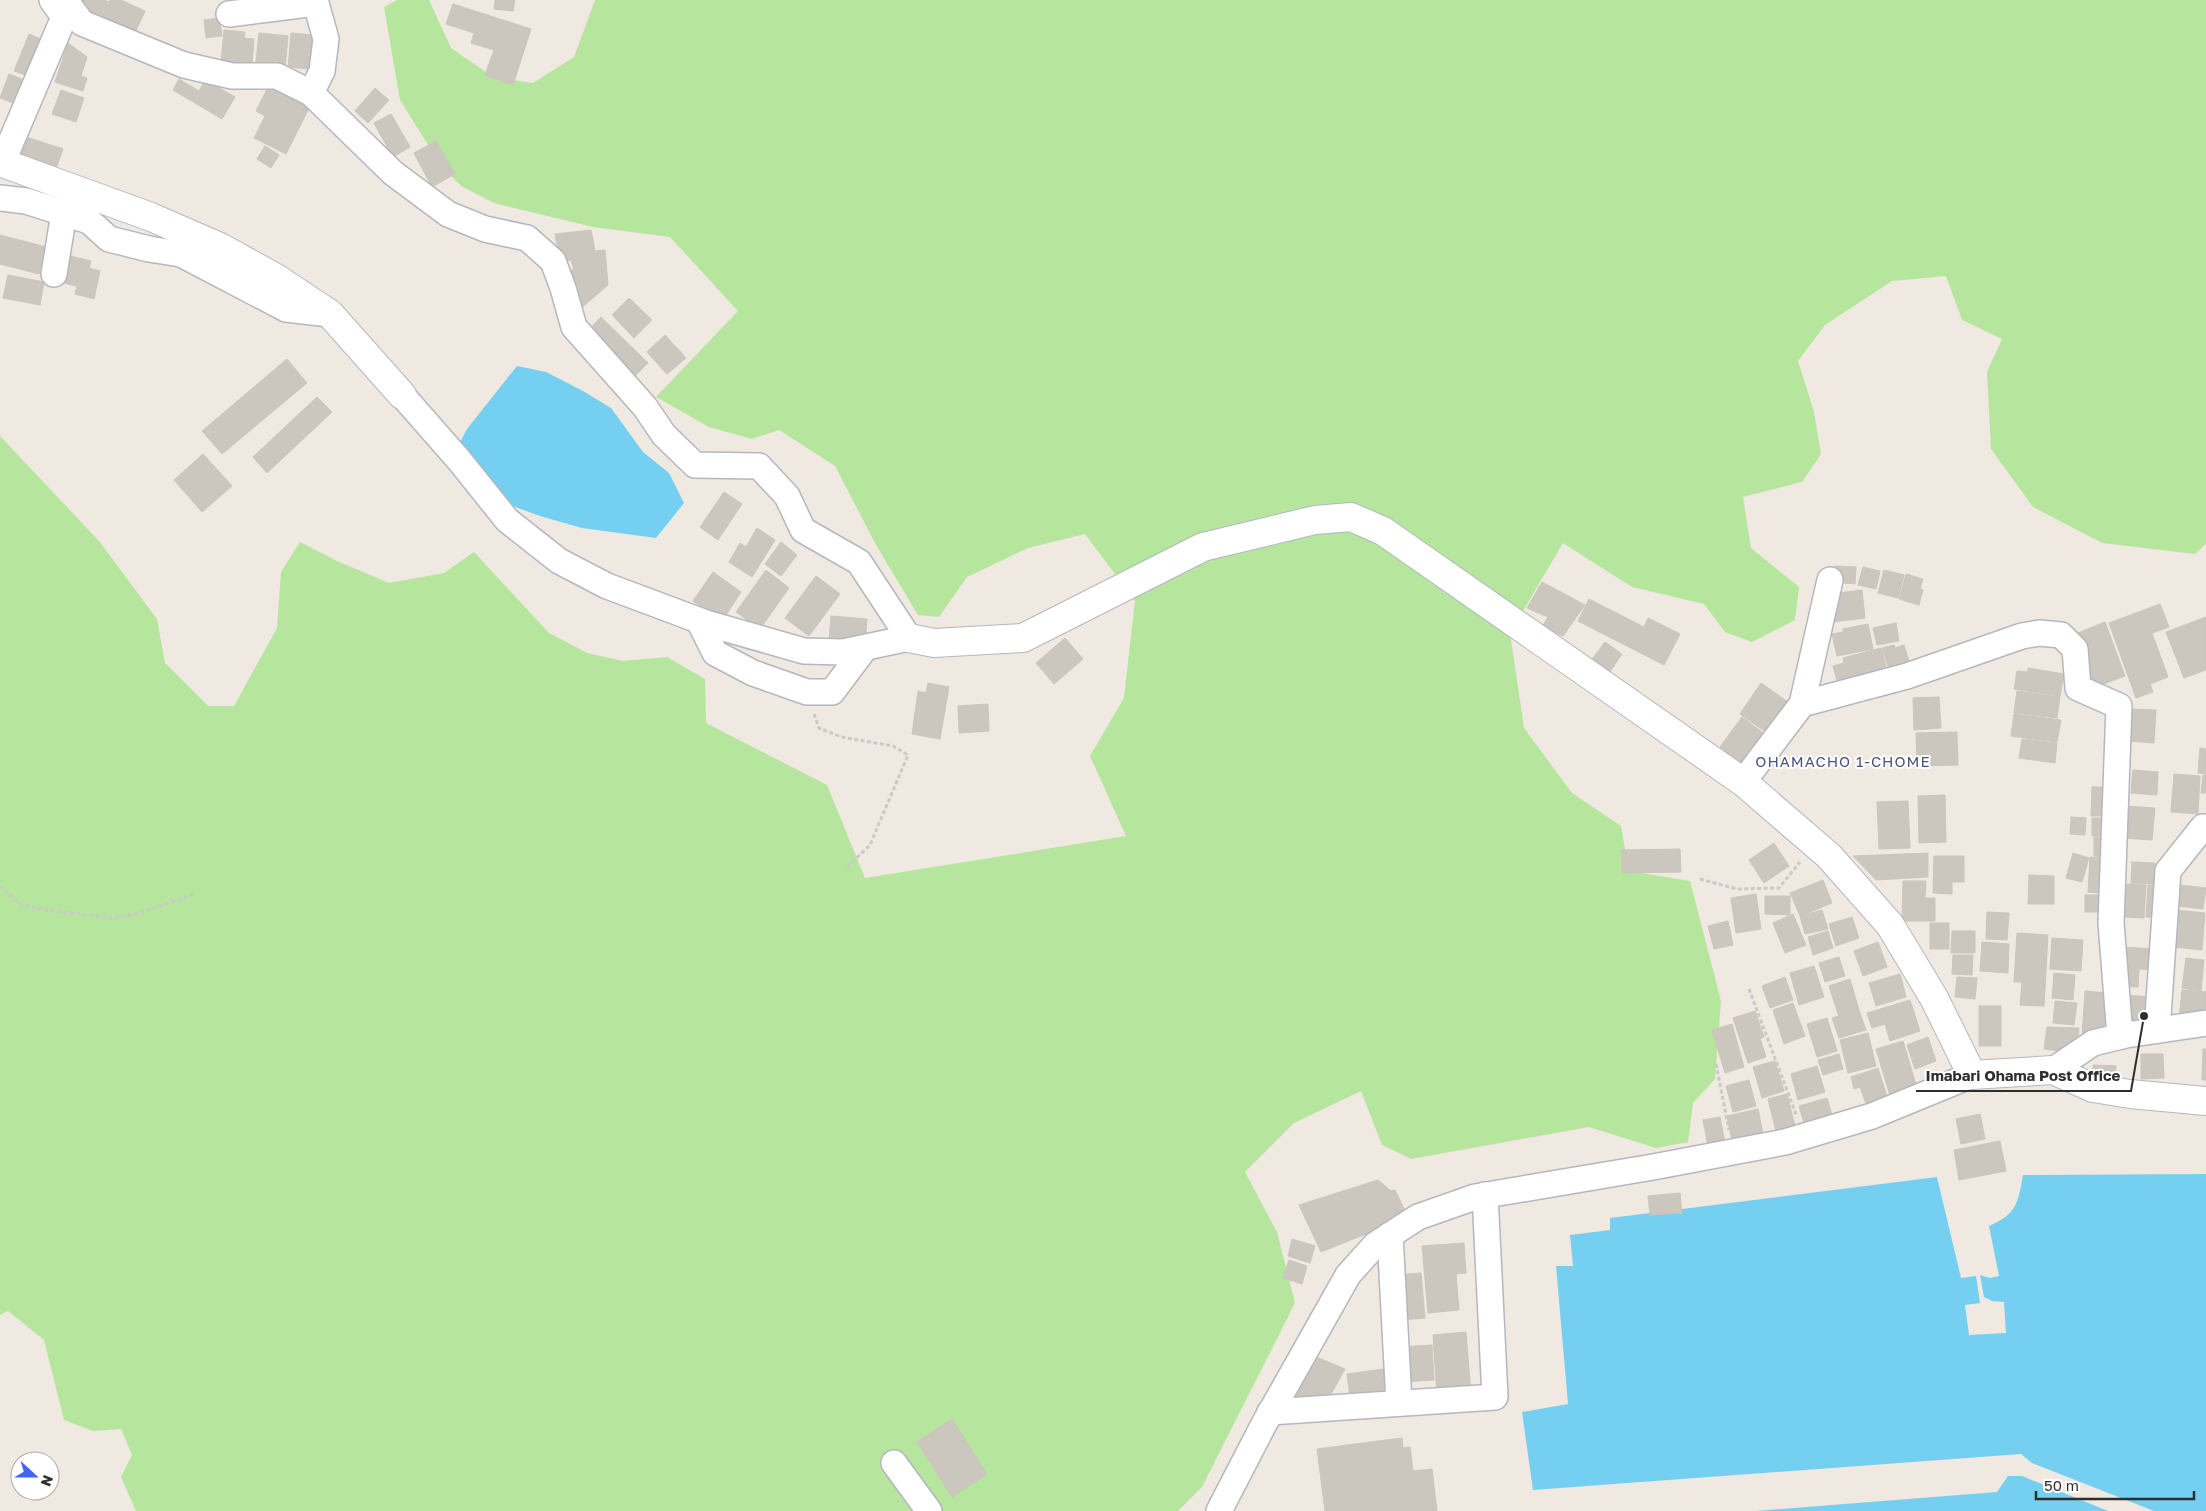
<svg xmlns="http://www.w3.org/2000/svg" width="2206" height="1511" font-family="'Golos Text',sans-serif">
  <rect width="100%" height="100%" fill="#efe9e1"/>
  <polygon fill="#b6e59e" points="397,0 429,0 451,48 493,77 533,83 574,57 595,0 2206,0 2206,544 2195,554 2102,543 2033,507 1991,449 1987,372 2002,339 1962,320 1946,276 1892,281 1825,325 1798,361 1814,412 1821,454 1802,482 1743,497 1751,548 1799,587 1795,620 1752,642 1725,632 1704,604 1632,587 1563,543 1510,633 1524,728 1572,793 1621,826 1629,871 1690,881 1721,1001 1715,1079 1693,1103 1688,1142 1656,1148 1589,1127 1411,1159 1382,1145 1361,1091 1294,1123 1245,1172 1277,1232 1295,1303 1202,1487 1178,1511 136,1511 121,1477 132,1455 121,1429 93,1431 64,1420 44,1340 8,1311 0,1315 0,436 99,541 157,619 165,663 208,706 234,706 277,628 281,572 300,542 337,561 389,583 444,573 474,552 549,633 587,653 623,661 667,657 705,679 706,723 827,785 865,878 1126,836 1090,756 1124,698 1135,601 1085,534 1028,548 967,577 939,617 918,615 876,545 835,466 779,430 752,439 709,427 656,397 738,311 670,237 593,227 494,203 461,186 440,164 400,100 384,7"/>
  <g fill="#75cff0">
    <polygon points="517,366 546,372 583,391 611,408 643,452 669,473 684,503 656,538 582,528 540,516 507,504 458,446 467,429"/>
    <path d="M2206,1174V1511H2154L2032,1463L2021,1454L1533,1490L1522,1412L1568,1404L1556,1266H1573L1570,1235L1610,1230V1218L1937,1177L1961,1278L1976,1276L1980,1303L1965,1305L1969,1335L2006,1333L2004,1302L1992,1301L1984,1297L1980,1275L1990,1278L1999,1276L1989,1226C2017,1214 2018,1203 2023,1175Z"/>
    <polygon points="2008,1476 2022,1476 2108,1511 1755,1511 1997,1492"/>
  </g>
  <g fill="#cbc7bf" stroke="#cbc5ba">
    <polygon points="78,0 104,0 109,2 110,0 121,0 145,11 134,35 74,9"/>
    <polygon points="495,0 515,0 513,11 494,9"/>
    <polygon points="453,4 531,29 513,85 485,75 494,50 471,43 474,33 446,24"/>
    <polygon points="219,18 222,36 206,38 204,20"/>
    <polygon points="224,30 245,32 244,38 254,39 252,65 221,62"/>
    <polygon points="259,33 288,36 285,68 255,71"/>
    <polygon points="291,33 314,35 313,46 319,70 288,67"/>
    <polygon points="29,34 48,42 34,78 14,71"/>
    <polygon points="68,43 87,57 81,76 87,78 83,91 55,82"/>
    <polygon points="9,74 32,83 19,105 0,98"/>
    <polygon points="179,79 199,91 205,80 235,97 222,119 173,90"/>
    <polygon points="269,85 310,106 286,154 254,138 265,116 256,111"/>
    <polygon points="375,88 389,100 368,123 355,111"/>
    <polygon points="61,90 84,98 76,122 52,114"/>
    <polygon points="391,114 410,147 393,157 374,123"/>
    <polygon points="23,136 63,149 53,177 16,156"/>
    <polygon points="436,141 455,174 432,187 414,153"/>
    <polygon points="265,146 279,155 271,168 257,159"/>
    <polygon points="591,230 595,251 605,250 608,285 579,310 567,270 574,270 571,260 560,261 555,234"/>
    <polygon points="0,235 46,247 39,274 0,264"/>
    <polygon points="66,255 91,261 89,268 100,271 94,299 75,294 77,286 60,282"/>
    <polygon points="8,275 44,282 40,305 3,298"/>
    <polygon points="629,298 652,320 634,338 612,315"/>
    <polygon points="601,317 648,363 631,380 585,334"/>
    <polygon points="665,335 686,358 667,374 647,352"/>
    <polygon points="287,359 307,383 222,454 202,431"/>
    <polygon points="317,397 332,412 267,473 253,457"/>
    <polygon points="203,454 232,486 202,512 174,480"/>
    <polygon points="724,492 742,504 718,540 700,527"/>
    <polygon points="757,528 775,540 752,577 729,562 740,543 746,547"/>
    <polygon points="781,542 797,555 781,576 765,564"/>
    <polygon points="1835,566 1856,567 1855,584 1834,582"/>
    <polygon points="1863,567 1880,571 1876,589 1858,585"/>
    <polygon points="766,570 789,588 760,629 736,612"/>
    <polygon points="1884,570 1904,575 1898,598 1878,593"/>
    <polygon points="713,572 741,592 722,621 693,601"/>
    <polygon points="1906,574 1923,579 1920,589 1923,590 1919,605 1899,599"/>
    <polygon points="816,576 840,594 809,636 785,618"/>
    <polygon points="1542,582 1585,605 1563,636 1542,627 1548,617 1527,608"/>
    <polygon points="1862,590 1865,618 1832,622 1829,594"/>
    <polygon points="1589,599 1644,627 1648,618 1680,634 1664,665 1578,621"/>
    <polygon points="2160,604 2169,627 2152,633 2168,677 2150,684 2153,692 2136,698 2109,623"/>
    <polygon points="831,616 867,619 865,643 829,641"/>
    <polygon points="2206,617 2206,670 2184,678 2166,632"/>
    <polygon points="2105,622 2125,676 2093,688 2073,635"/>
    <polygon points="1896,623 1899,641 1877,645 1873,628"/>
    <polygon points="1868,624 1873,649 1837,656 1832,634 1843,632 1843,629"/>
    <polygon points="1065,638 1083,659 1054,684 1036,663"/>
    <polygon points="1605,642 1622,654 1605,679 1587,666"/>
    <polygon points="1894,645 1895,648 1904,645 1910,664 1889,670 1882,648"/>
    <polygon points="1881,648 1889,678 1840,692 1833,666 1844,663 1843,658"/>
    <polygon points="2028,668 2064,674 2060,696 2014,689 2017,671 2028,672"/>
    <polygon points="928,683 949,687 940,739 912,734 918,691 926,693"/>
    <polygon points="1761,683 1788,702 1776,718 1773,737 1740,714"/>
    <polygon points="2017,691 2060,697 2057,718 2014,713"/>
    <polygon points="1939,697 1941,728 1914,730 1913,698"/>
    <polygon points="988,704 989,731 959,733 958,706"/>
    <polygon points="2130,709 2156,710 2154,743 2129,741"/>
    <polygon points="2014,714 2061,720 2057,742 2011,736"/>
    <polygon points="1742,717 1770,738 1748,768 1720,747"/>
    <polygon points="1957,732 1958,765 1917,766 1916,733"/>
    <polygon points="2022,739 2057,743 2055,763 2019,758"/>
    <polygon points="2200,748 2206,749 2206,774 2198,773"/>
    <polygon points="2133,770 2158,772 2157,795 2131,793"/>
    <polygon points="2174,774 2200,776 2198,814 2171,812"/>
    <polygon points="2203,775 2206,775 2206,793 2201,793"/>
    <polygon points="2092,787 2114,787 2113,816 2091,816"/>
    <polygon points="1945,795 1946,842 1919,843 1918,796"/>
    <polygon points="1908,801 1910,848 1879,849 1877,802"/>
    <polygon points="2125,806 2155,808 2152,840 2123,838"/>
    <polygon points="2071,817 2086,818 2085,835 2070,834"/>
    <polygon points="2092,818 2113,818 2112,836 2092,836"/>
    <polygon points="2094,837 2112,838 2111,857 2094,856"/>
    <polygon points="1774,843 1789,866 1764,883 1749,860"/>
    <polygon points="1680,849 1681,872 1622,873 1622,850"/>
    <polygon points="1928,853 1928,877 1876,880 1853,856"/>
    <polygon points="2073,853 2089,858 2082,882 2066,878"/>
    <polygon points="1934,856 1964,856 1964,882 1952,882 1952,894 1933,893"/>
    <polygon points="2090,857 2111,859 2108,894 2088,892"/>
    <polygon points="2132,862 2155,863 2154,884 2131,883"/>
    <polygon points="2029,875 2054,876 2054,904 2028,904"/>
    <polygon points="1823,880 1832,903 1800,916 1790,893"/>
    <polygon points="1903,881 1926,881 1925,898 1935,898 1935,921 1902,921"/>
    <polygon points="2127,884 2146,885 2144,918 2125,917"/>
    <polygon points="2148,885 2165,886 2163,918 2146,917"/>
    <polygon points="2180,885 2206,888 2203,909 2178,906"/>
    <polygon points="1756,894 1761,929 1736,933 1731,898"/>
    <rect x="2085" y="895" width="20" height="17"/>
    <polygon points="1765,896 1790,896 1790,915 1765,914"/>
    <polygon points="1822,910 1828,929 1805,934 1800,916"/>
    <polygon points="2177,910 2205,913 2202,950 2173,947"/>
    <polygon points="1987,912 2009,913 2007,940 1986,939"/>
    <polygon points="1793,914 1806,945 1785,953 1773,923"/>
    <polygon points="1852,917 1859,938 1836,946 1829,924"/>
    <polygon points="1728,921 1733,945 1714,949 1708,926"/>
    <rect x="1930" y="923" width="19" height="26"/>
    <polygon points="1828,931 1833,948 1813,955 1808,937"/>
    <polygon points="1952,931 1975,931 1975,953 1951,953"/>
    <polygon points="2017,933 2048,935 2044,1006 2020,1005 2022,982 2014,982"/>
    <polygon points="2052,938 2083,940 2081,971 2050,969"/>
    <polygon points="1878,942 1887,967 1863,976 1854,951"/>
    <polygon points="1982,942 2009,944 2008,973 1980,971"/>
    <polygon points="2119,947 2156,949 2155,970 2139,969 2138,987 2118,986"/>
    <polygon points="1953,955 1973,955 1972,975 1952,974"/>
    <polygon points="1839,957 1845,976 1825,982 1819,963"/>
    <polygon points="2186,958 2204,960 2201,991 2182,988"/>
    <polygon points="1814,966 1824,997 1799,1005 1790,973"/>
    <polygon points="2054,973 2075,975 2073,1000 2052,998"/>
    <polygon points="1900,974 1906,997 1876,1006 1869,983"/>
    <polygon points="1785,977 1793,1000 1770,1008 1762,986"/>
    <polygon points="1957,977 1977,978 1975,999 1955,997"/>
    <polygon points="1850,979 1859,1010 1839,1017 1829,986"/>
    <polygon points="2182,990 2206,992 2206,1021 2179,1019"/>
    <polygon points="2085,991 2107,993 2103,1038 2082,1037"/>
    <polygon points="2123,995 2153,997 2151,1029 2121,1027"/>
    <polygon points="1910,1000 1920,1031 1890,1041 1885,1024 1872,1028 1867,1013"/>
    <polygon points="2055,1001 2077,1003 2074,1025 2053,1023"/>
    <polygon points="1793,1003 1805,1036 1784,1044 1773,1010"/>
    <rect x="1979" y="1006" width="22" height="40"/>
    <polygon points="1859,1010 1866,1030 1839,1038 1832,1018"/>
    <polygon points="1755,1011 1764,1037 1760,1038 1766,1057 1748,1063 1733,1018"/>
    <polygon points="1827,1018 1837,1051 1817,1057 1807,1024"/>
    <polygon points="1732,1024 1744,1067 1725,1073 1712,1030"/>
    <polygon points="2047,1027 2079,1028 2077,1048 2068,1052 2044,1049"/>
    <polygon points="1868,1033 1876,1066 1848,1073 1840,1040"/>
    <polygon points="1928,1037 1936,1061 1915,1069 1907,1045"/>
    <polygon points="1903,1041 1918,1091 1891,1099 1876,1049"/>
    <polygon points="2203,1049 2206,1049 2206,1080 2202,1080"/>
    <polygon points="1839,1054 1843,1069 1823,1075 1818,1060"/>
    <polygon points="2141,1054 2163,1054 2164,1078 2141,1079"/>
    <polygon points="1775,1061 1784,1091 1762,1098 1753,1067"/>
    <polygon points="2093,1065 2116,1066 2115,1081 2093,1080"/>
    <polygon points="1817,1066 1825,1092 1798,1100 1791,1074"/>
    <polygon points="1878,1068 1887,1097 1866,1104 1860,1087 1854,1089 1851,1077"/>
    <polygon points="1749,1080 1756,1106 1733,1112 1726,1086"/>
    <polygon points="1787,1094 1796,1130 1777,1135 1768,1099"/>
    <polygon points="1827,1098 1834,1122 1806,1130 1799,1106"/>
    <polygon points="1758,1109 1764,1139 1733,1146 1727,1116"/>
    <polygon points="1980,1114 1985,1139 1961,1144 1956,1119"/>
    <polygon points="1720,1117 1726,1148 1709,1151 1703,1120"/>
    <polygon points="2000,1141 2006,1171 1959,1180 1954,1150"/>
    <polygon points="1378,1180 1391,1191 1395,1190 1408,1217 1321,1252 1299,1205"/>
    <polygon points="1680,1193 1682,1213 1650,1215 1648,1196"/>
    <polygon points="1292,1239 1315,1246 1310,1263 1288,1256"/>
    <polygon points="1464,1243 1466,1273 1456,1274 1459,1310 1428,1313 1422,1246"/>
    <polygon points="1289,1260 1307,1266 1302,1284 1283,1278"/>
    <polygon points="1421,1273 1425,1318 1400,1320 1396,1275"/>
    <polygon points="1466,1332 1471,1394 1437,1396 1433,1335"/>
    <polygon points="1432,1345 1434,1380 1402,1382 1400,1347"/>
    <polygon points="1309,1354 1345,1369 1325,1405 1283,1404"/>
    <polygon points="1384,1369 1387,1400 1351,1404 1347,1374"/>
    <polygon points="952,1419 987,1474 952,1497 917,1442"/>
    <polygon points="1402,1438 1403,1448 1410,1447 1413,1471 1432,1469 1437,1511 1325,1511 1317,1449"/>
  </g>
  <g fill="none" stroke-linecap="round" stroke-linejoin="round">
    <g stroke="#b4b7c1" stroke-width="28">
      <g id="minor">
        <polyline points="65,0 82,23 184,65 232,76 277,76 311,93 393,173 448,214 485,229 527,238 553,261 563,288 574,327 645,407 664,435 695,465 759,466 787,496 803,530 859,562 909,638 843,652 804,651 706,623 607,586 559,561 507,520 459,460 402,395"/>
        <polyline points="229,14 316,3"/>
        <polyline points="311,93 322,71 326,39 315,0"/>
        <polyline points="2,163 64,17 52,0"/>
        <polyline points="0,198 26,201 89,221 109,239 149,249 181,254 286,309 330,314"/>
        <polyline points="54,274 64,213"/>
        <polyline points="699,621 715,653 753,673 807,692 832,692 865,648"/>
        <polyline points="1802,704 1907,676 2022,636 2039,633 2061,635 2075,649 2078,688 2119,706 2111,923 2120,1036"/>
        <polyline points="1743,782 1802,704 1830,580"/>
        <polyline points="2157,1030 2168,871 2203,827"/>
        <polyline points="2053,1070 2093,1043 2126,1035 2206,1023"/>
        <polyline points="1390,1235 1399,1403"/>
        <polyline points="1270,1412 1495,1397 1485,1195"/>
        <polyline points="894,1463 929,1511"/>
        <polyline points="1219,1511 1264,1424 1348,1275 1375,1245 1418,1217 1475,1197 1653,1167 1785,1142 1872,1116 1972,1075"/>
      </g>
    </g>
    <g stroke="#b4b7c1" stroke-width="30">
      <g id="tertiary">
        <polyline points="0,162 151,217 220,247 276,278 330,314 402,395"/>
        <polyline points="909,638 934,643 1023,638 1203,547 1315,520 1351,517 1383,531 1743,782 1829,856 1890,925 1934,998 1972,1075 2053,1070 2093,1088 2130,1094 2206,1101"/>
      </g>
    </g>
    <g stroke="#c9c9c9" stroke-width="3" stroke-dasharray="4 2.5" stroke-linecap="butt">
      <polyline points="814,714 819,728 841,737 893,746 908,755 870,845 845,869"/>
      <polyline points="1700,879 1737,889 1779,888 1800,862"/>
      <polyline points="0,886 21,905 47,910 113,918 140,913 194,894"/>
      <polyline points="1749,989 1797,1117"/>
      <polyline points="1716,1064 1729,1130"/>
    </g>
    <use href="#minor" stroke="#fff" stroke-width="25"/>
    <use href="#tertiary" stroke="#fff" stroke-width="28"/>
  </g>
  <g text-anchor="middle" stroke-width="4" stroke-linejoin="round" paint-order="stroke">
    <g font-size="15" letter-spacing="1" fill="#4d5680" stroke="#fff">
      <text x="1843" y="767">OHAMACHO 1-CHOME</text>
    </g>
  </g>
  <path fill="none" stroke="#2e2e2e" stroke-width="2" d="M2144 1016L2131 1091H1916"/>
  <circle fill="#2e2e2e" stroke="#fff" stroke-width="2" cx="2144" cy="1016" r="5"/>
  <g font-size="15" text-anchor="middle" font-weight="bold" fill="#2e2e2e" stroke="#fff" stroke-width="4" stroke-linejoin="round" paint-order="stroke">
    <text x="2023" y="1081">Imabari Ohama Post Office</text>
  </g>
  <g transform="translate(35 1476) rotate(111)"><circle r="24" fill="#ffffff" stroke="#ababab"/>
  <path d="M0-4L9 19L0 12L-9 19Z" fill="#4264fb"/>
  <text y="-8" font-size="14" font-weight="bold" text-anchor="middle" fill="#2e2e2e">N</text>
  </g>
  <path d="M2036 1491v8h158v-8" fill="none" stroke="#2e2e2e" stroke-width="2.5"/>
  <text x="2044" y="1491" font-size="15" fill="#2e2e2e" stroke="#ffffff" stroke-width="4" paint-order="stroke">50 m</text>
</svg>
